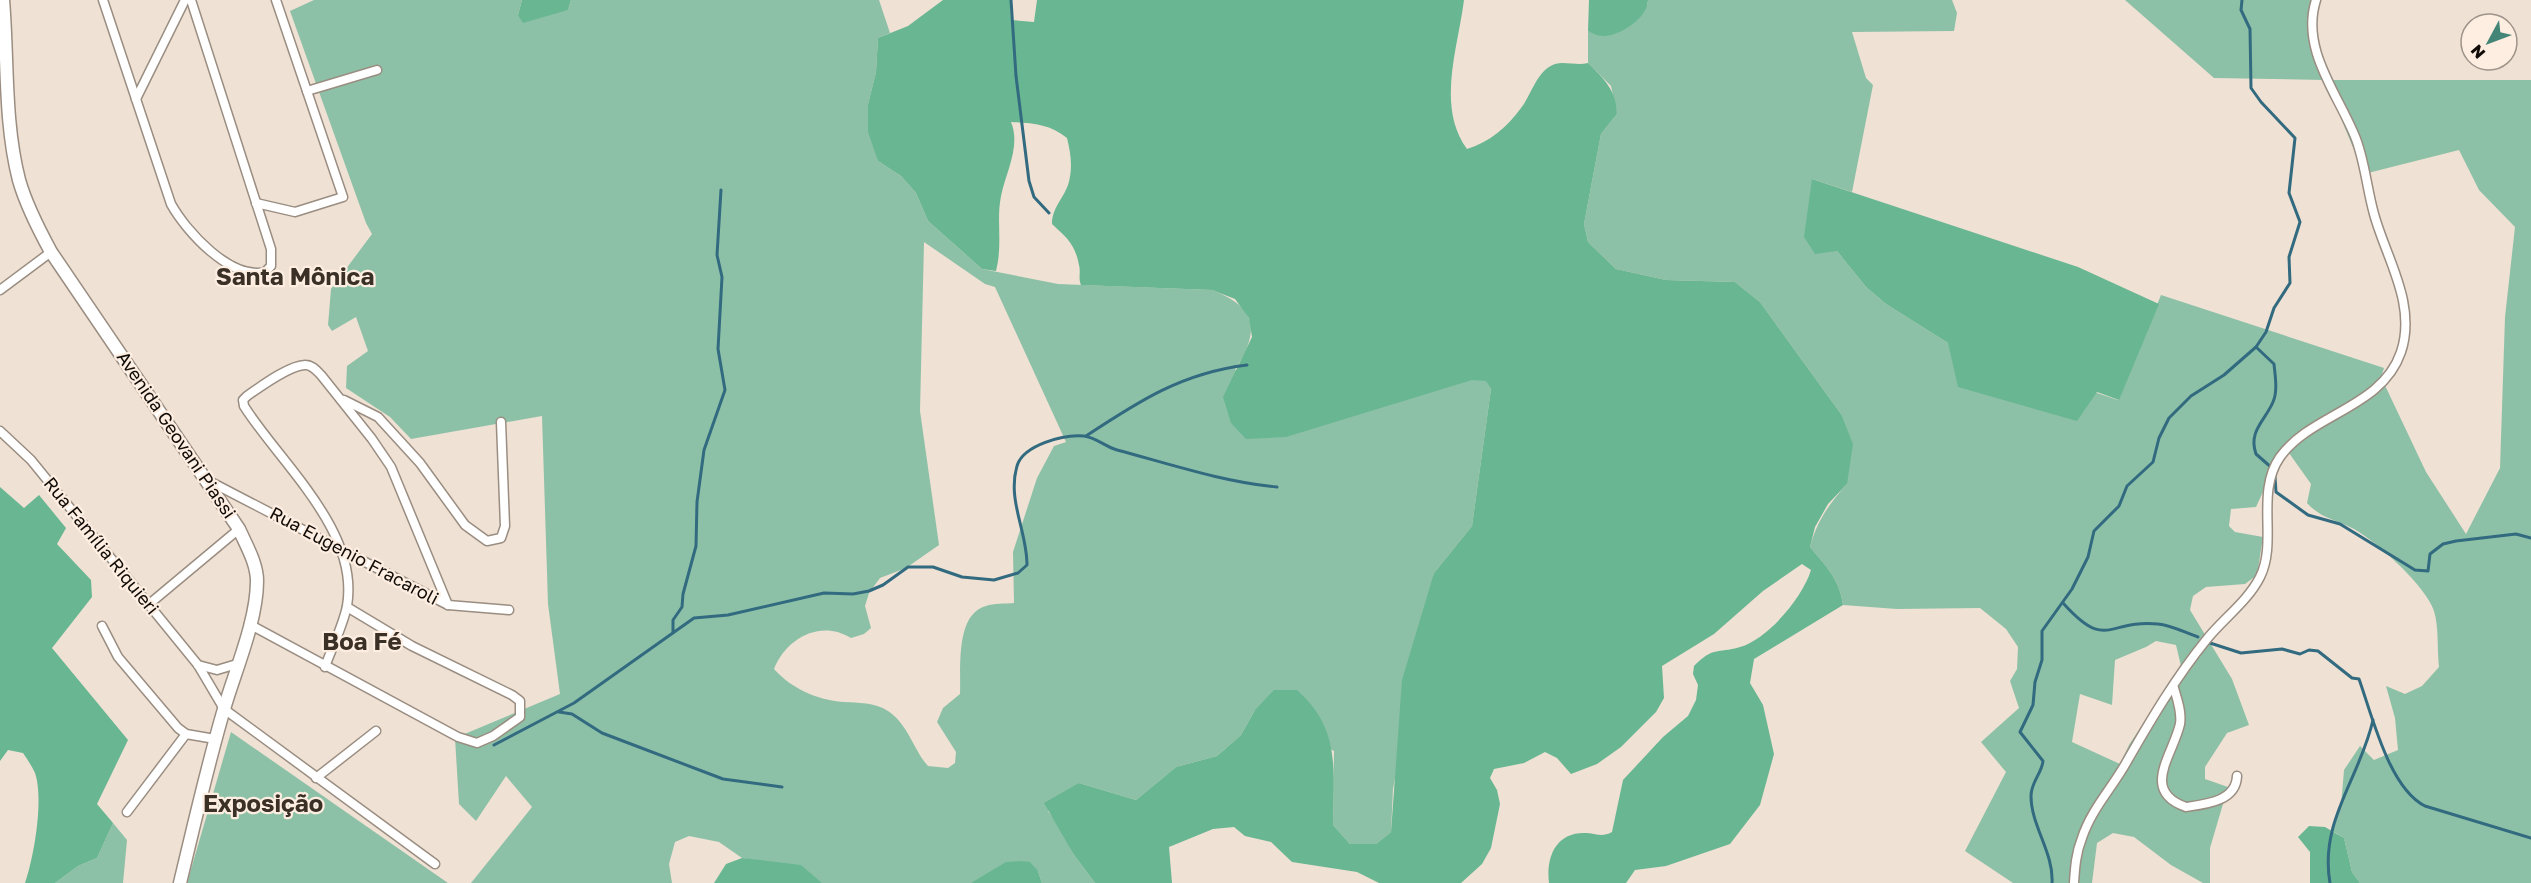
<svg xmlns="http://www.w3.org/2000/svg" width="2531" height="883" font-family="'Golos Text',sans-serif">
  <rect width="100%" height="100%" fill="#efe1d4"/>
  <g fill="#8dc1a7" fill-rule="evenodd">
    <path d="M314,0H522L518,15L568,10L571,0H879L890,33L878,38L876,72L868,104L878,161L901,176L916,193L928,221L982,269L1058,284L1212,290C1258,308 1260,330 1235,370L1486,380L1491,389L1472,526L1434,573L1393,789L1391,832L1376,844H1350L1333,825L1334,751L1255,710L1241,735L1217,756L1176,767L1136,800L1079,783L1048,811L1059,826L1074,855L1095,883H1042L1038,871L971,883H822L766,862L742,858L719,842L689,836L675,842L669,864L672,883H471L532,807L506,776L476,821L459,804L455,738L560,694L548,604L542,416L411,439L390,417L346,388L347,366L368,351L356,317L332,331L328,325L331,289L372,234L366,223L290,11ZM924,242L985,284L995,287L1066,442L1054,446L1037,478L1013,552L1014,603C1005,604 994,603 986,606C955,614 961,669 960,694L943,708L937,722L956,752L955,763L948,768L928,766C913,749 908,724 888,711C874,702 859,703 843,702C817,700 791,688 774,669C786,638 821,619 851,638L864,634L871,628L865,606L869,593L880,578L906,568L939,545L920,411Z"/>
    <path d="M1648,0H1952L1957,13L1954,31L1852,32L1866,78L1873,85L1852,192L1812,179L1837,251L1866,287L1886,304L1948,343L2118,400L2161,295L2384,368L2381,377L2426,472L2466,534L2500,468L2505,317L2515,227L2479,190L2459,150L2364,174L2325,80L2214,78L2125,0H2313L2308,37L2325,80H2531V883H2360L2352,872L2344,838L2331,830L2341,806L2344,770L2360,746L2374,760L2398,750L2395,718L2386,686L2405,694L2422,686L2439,667C2437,650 2439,627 2434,611C2426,586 2377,542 2354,529C2337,520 2320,518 2307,503L2311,484L2284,446L2256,507L2231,509L2229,526L2235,532L2263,537L2257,575L2245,584L2206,587L2193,596L2190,610L2232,679L2249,725L2227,733L2205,767V779L2228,787L2210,848V883H2203L2171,865L2134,837L2113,833L2097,843L2092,883H2013L1965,851L2006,772L1981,742L2019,708L2010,681L2017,669L2018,647L2006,629L1980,608L1897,609L1843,605C1840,580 1826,566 1810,547C1817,521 1829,504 1847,484L1841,414L1760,302L1735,282L1666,280L1616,269L1588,242L1584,224L1601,134L1617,114L1611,86L1588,63V31L1603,36L1648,4ZM2156,641L2176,645L2181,666L2129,745L2120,764L2072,742L2080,694L2112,705L2115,660L2146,647Z"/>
    <polygon points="231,732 448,883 187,883"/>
    <polygon points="113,823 127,840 123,883 55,883 78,866 97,858"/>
  </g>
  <g fill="#69b692">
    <polygon points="522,0 571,0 568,10 523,23 518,15"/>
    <path d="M943,0H1010L1011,20L1034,22L1037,0H1464C1458,48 1436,107 1467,149C1490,142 1507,127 1521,108C1532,94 1537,70 1555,64C1565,61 1577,66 1588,63C1605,80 1616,90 1617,114L1601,134L1584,224L1588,242L1616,269L1666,280L1735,282L1760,302L1841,414L1853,444L1847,484L1828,504L1815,527L1810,547C1826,566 1840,580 1843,605L1754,659L1750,683L1763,705L1774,754L1760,805L1730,844L1666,866L1635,870L1626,883H1549C1546,858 1555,833 1584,833C1596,833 1601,838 1612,832L1623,780L1663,737L1688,716L1696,700L1698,685L1693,674L1694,666C1714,646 1716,654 1740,647C1768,639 1803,597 1811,570L1802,564L1763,591L1714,634L1662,666L1664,698L1656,712L1621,747L1597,764L1571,774L1557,758L1545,752L1524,763L1494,769L1490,778L1497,790L1500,804L1491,848L1482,864L1461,883H1379L1357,872L1292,862L1271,842L1245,836L1234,827L1213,829L1169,847L1172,883H1095L1074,855L1044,803L1079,783L1136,800L1176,767L1217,756L1241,735L1255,710L1274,690H1297C1342,730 1333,771 1333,825L1350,844H1376L1391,832L1402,680L1434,573L1472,526L1491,389L1486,381L1472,380L1286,437L1246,439L1231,423L1223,397L1252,337L1249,318L1235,299L1212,290L1081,285C1078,278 1081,272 1079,265C1075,244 1067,238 1052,224C1052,208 1063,199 1068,185C1073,169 1071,154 1067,138C1050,124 1032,123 1011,122C1021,146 1006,172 1001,196C996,221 1003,243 996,271L982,269L928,221L916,193L901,176L878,161L868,132V104L876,72L878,38L908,26Z"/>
    <path d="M1589,0H1648C1648,18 1619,37 1602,36C1598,36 1592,33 1588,31Z"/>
    <polygon points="1812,179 2078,267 2159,304 2119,400 2097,392 2077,421 1958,387 1948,343 1886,304 1866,287 1837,251 1815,254 1804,237"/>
    <path d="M0,487L24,508L39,495L66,528L57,544L91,580L92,597L52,648L128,740L97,804L113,823L97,858L78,866L55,883H25C34,857 44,799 35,773C32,766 27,759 23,753L8,750L0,761Z"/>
    <polygon points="2309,826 2325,827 2344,838 2352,872 2360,883 2310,883 2310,852 2298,837"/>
    <polygon points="742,858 801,865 822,883 714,883 726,864"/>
    <polygon points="1020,861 1030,862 1038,871 1042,883 971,883 1006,862"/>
  </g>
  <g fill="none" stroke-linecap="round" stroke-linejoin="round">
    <g stroke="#326a80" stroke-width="3">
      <polyline points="1011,0 1016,76 1029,181 1034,197 1049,213"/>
      <path d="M2256,347L2274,364C2275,375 2278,391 2273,402C2265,421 2248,431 2256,454L2272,468"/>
      <path d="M1086,436C1139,401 1182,373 1247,365"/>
      <polyline points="2275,477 2276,492 2308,515 2340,524 2415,570 2428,571 2430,554 2443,544 2456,541 2516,534 2531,538"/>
      <path d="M2063,603C2107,652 2107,619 2158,624C2171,625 2186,633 2198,637"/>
      <polyline points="673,632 673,620 682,607 683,594 696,546 697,502 704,450 725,390 718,349 722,277 717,255 721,190"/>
      <path d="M2210,643L2241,653L2282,649L2300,654L2309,650L2318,651L2352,678L2359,679C2372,715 2389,788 2425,806L2531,838"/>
      <polyline points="559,712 572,714 602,733 723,779 782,787"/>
      <path d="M494,745L574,703L694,618L728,615L824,593L853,594L869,591L883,585L908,567H933L962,577L994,580L1018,573L1027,565C1027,531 1007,500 1017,466C1023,445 1064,434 1084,436C1095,437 1106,447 1117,450C1170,464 1223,482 1277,487"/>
      <path d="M2052,883C2054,853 2031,826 2031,796C2031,782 2042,773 2043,761L2020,732L2033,705L2035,682L2042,660V631L2072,589L2088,557L2094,531L2119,506L2127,486L2153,462L2159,438L2169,418L2191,396L2224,375L2256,347L2266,332L2274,308L2290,283L2289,257L2300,222L2289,193L2295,138L2261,102L2251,88L2250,29L2241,10L2242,0"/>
      <path d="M2330,883C2319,821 2360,778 2373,720"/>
    </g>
    <g stroke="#9a8d81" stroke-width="11">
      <g id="minor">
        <path d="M103,0L171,204C186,231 230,280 265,272L271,266V249L191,0"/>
        <polyline points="307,91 377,70"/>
        <polyline points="136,99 185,0"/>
        <polyline points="256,203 295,212 343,197 276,0"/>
        <polyline points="0,290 51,252"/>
        <polyline points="344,400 378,417 420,463 465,525 487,541 501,538 505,526 501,422"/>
        <polyline points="0,431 31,460 198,665 224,709 435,864"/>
        <polyline points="207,480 448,605 509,610"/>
        <polyline points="148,605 239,529"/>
        <polyline points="249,624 458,737 477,743 493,736 520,717 520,701 512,695 412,646 347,607"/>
        <polyline points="102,626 118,657 178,728 186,734 215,739"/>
        <polyline points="198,665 217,670 237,664"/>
        <path d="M325,667C332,647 343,626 347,606C360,531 280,463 244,406L243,400L247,396C260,387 291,364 306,365C312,365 317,371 321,375L372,439L391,467L448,605"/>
        <path d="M2174,688C2177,699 2182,712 2180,724C2173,755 2140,791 2186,807C2207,804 2236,801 2237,776"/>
        <polyline points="316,778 376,731"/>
        <polyline points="127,812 186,734"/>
        <path d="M2074,883C2075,867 2076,853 2082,838C2091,810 2112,788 2126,763C2150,721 2176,677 2207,639C2223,619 2248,601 2260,577C2278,541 2255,493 2280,457C2312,413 2382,408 2401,352C2417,304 2386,258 2374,214C2367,189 2365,163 2356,139C2339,95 2300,50 2316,0"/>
      </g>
    </g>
    <g stroke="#9a8d81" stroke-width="15">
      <path id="secondary" d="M3,0C8,59 4,122 19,180C26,205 39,230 51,252L239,529C246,545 257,563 257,581C257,621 235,671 224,709C207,767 194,825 180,883"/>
    </g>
    <use href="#minor" stroke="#fff" stroke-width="8"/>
    <use href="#secondary" stroke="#fff" stroke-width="12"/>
  </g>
  <g text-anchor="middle" stroke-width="4.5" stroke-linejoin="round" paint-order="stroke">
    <g font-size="18" fill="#100b07" stroke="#fdeee1">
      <text transform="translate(176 435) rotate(56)" y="6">Avenida Geovani Piassi</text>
      <text transform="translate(101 546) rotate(51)" y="6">Rua Família Riquieri</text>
      <text transform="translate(354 556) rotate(28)" y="6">Rua Eugenio Fracaroli</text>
    </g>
    <g font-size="24" font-weight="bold" fill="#3b3026" stroke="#fdeee1">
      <text x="295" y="285">Santa Mônica</text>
      <text x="362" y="650">Boa Fé</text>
      <text x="263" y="812">Exposição</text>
    </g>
  </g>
  <g transform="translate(2489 42) rotate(229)"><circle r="28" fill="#fdeee1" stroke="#9e938a" stroke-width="1.5"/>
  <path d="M0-4.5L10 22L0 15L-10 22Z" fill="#438577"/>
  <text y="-9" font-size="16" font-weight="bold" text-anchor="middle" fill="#100b07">N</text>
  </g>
</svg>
